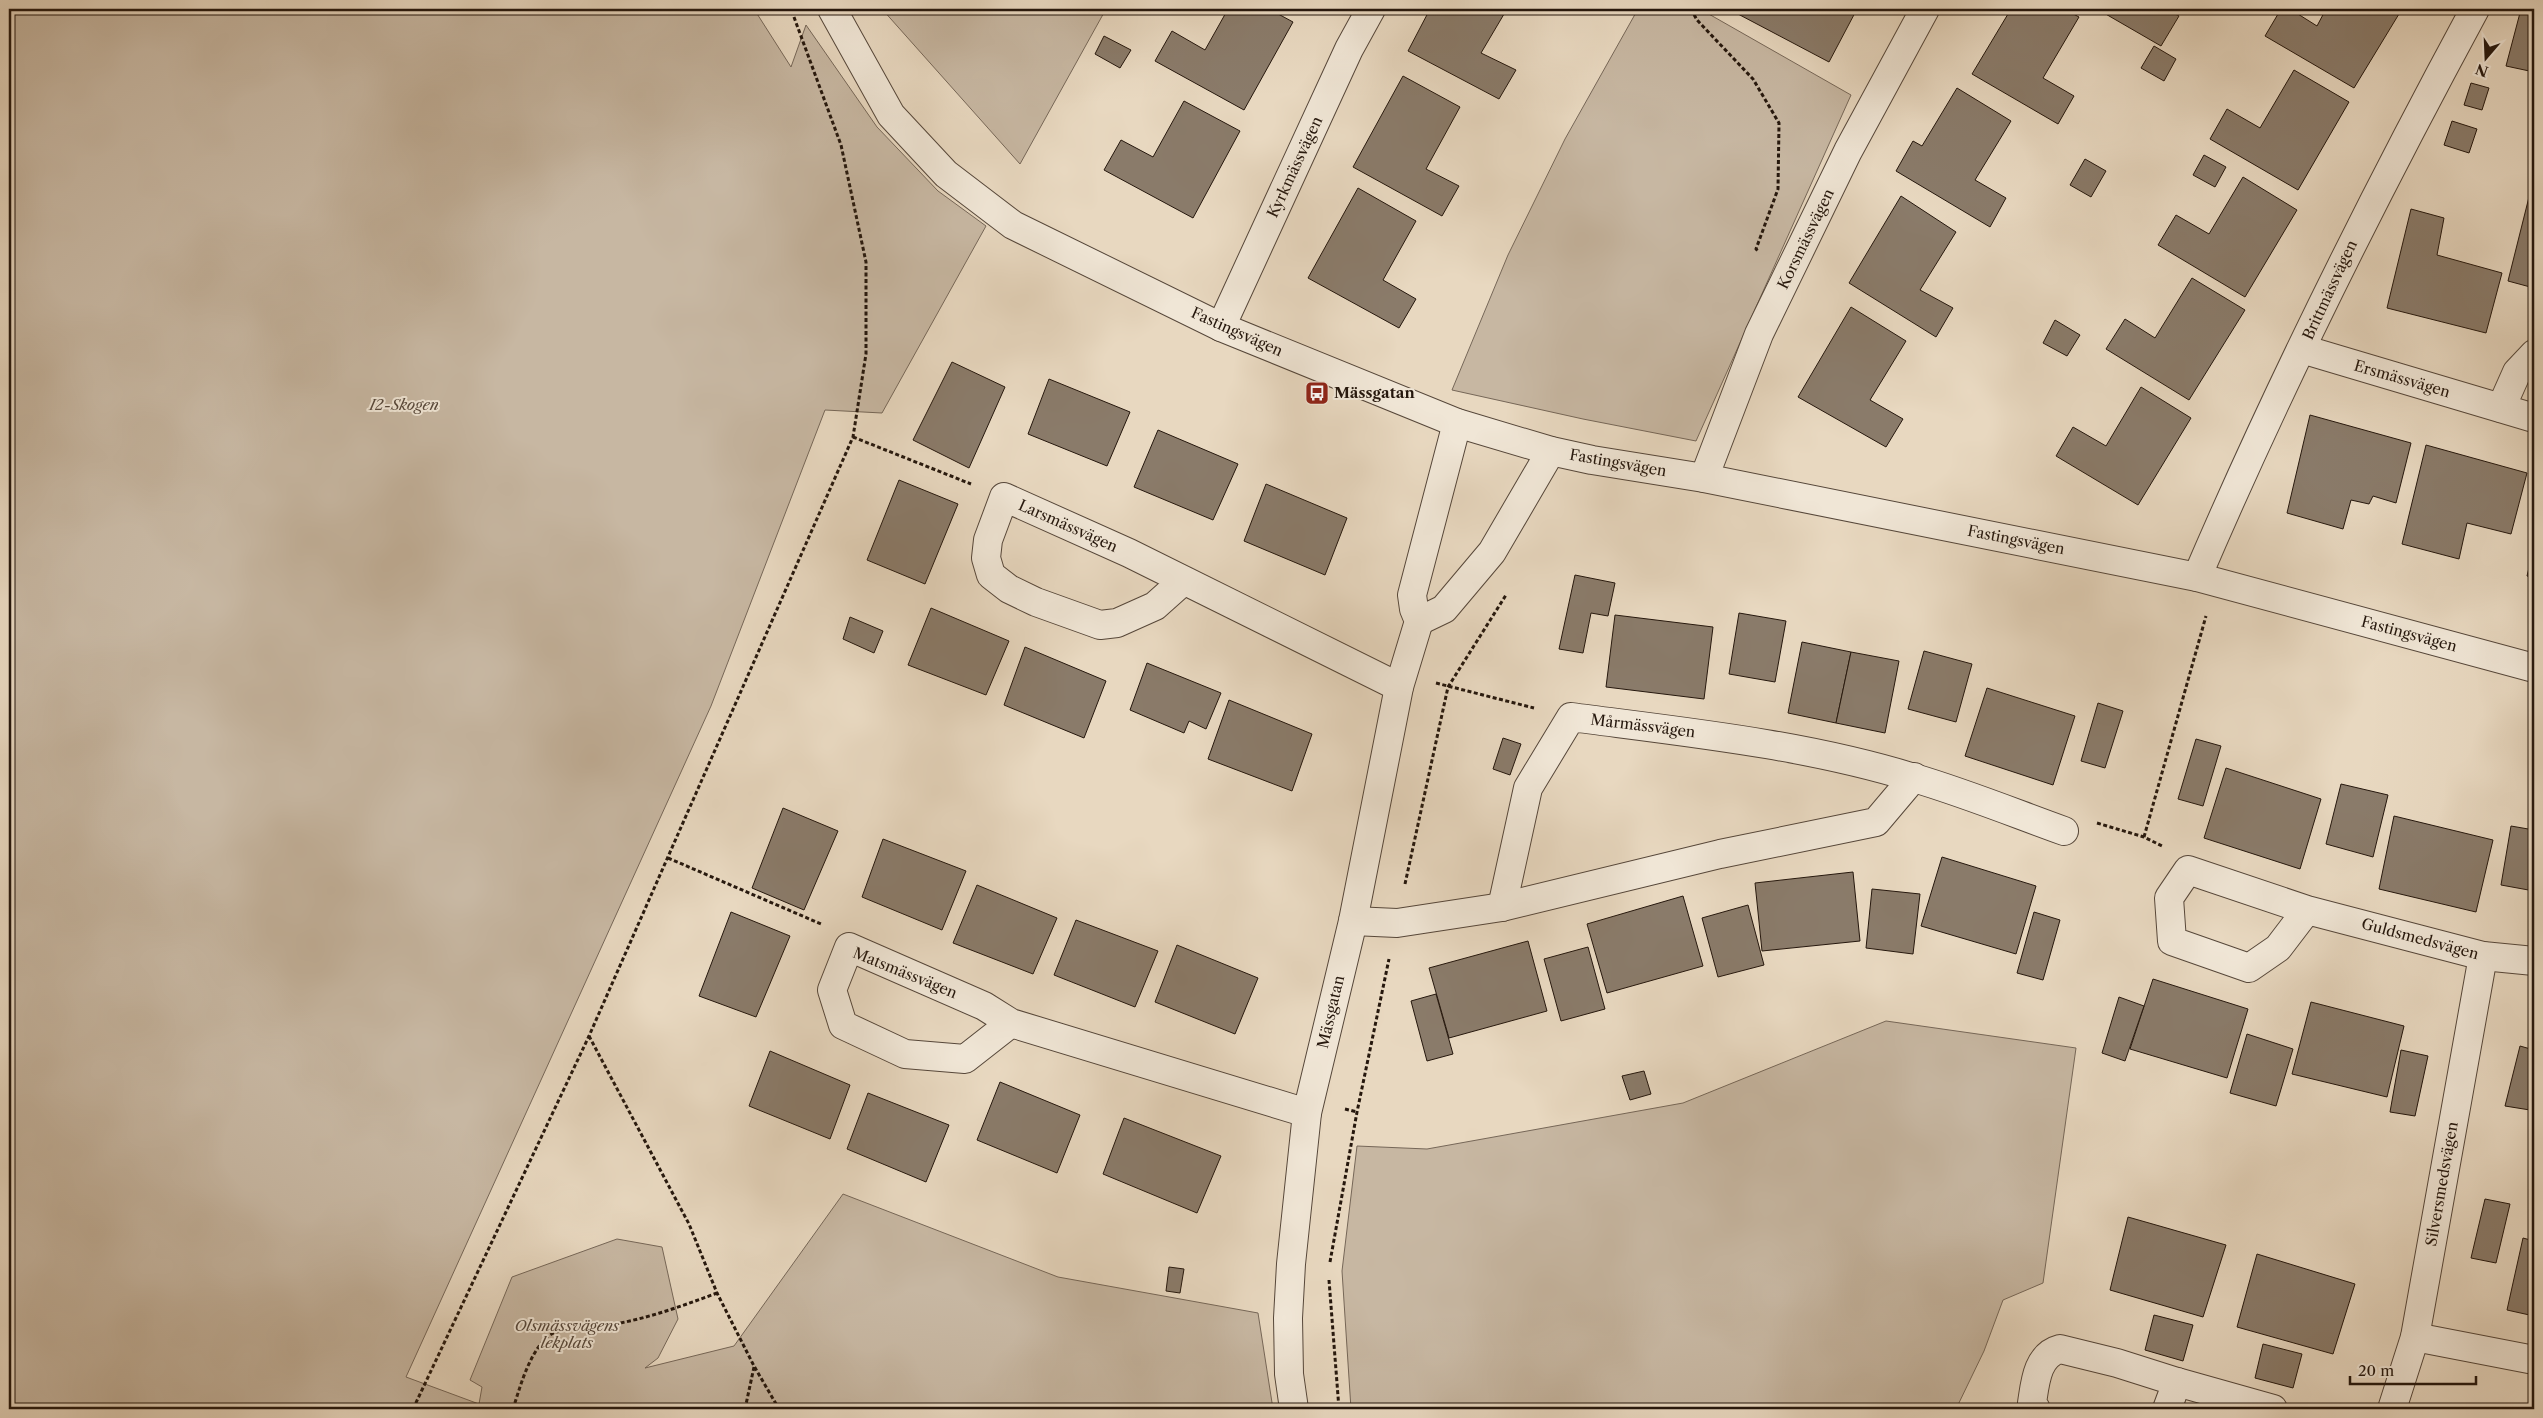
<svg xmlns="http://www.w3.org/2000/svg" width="2543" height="1418" font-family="'Libre Caslon Text',serif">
  <rect width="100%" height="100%" fill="#e8d8c0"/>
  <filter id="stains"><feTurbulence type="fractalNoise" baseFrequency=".004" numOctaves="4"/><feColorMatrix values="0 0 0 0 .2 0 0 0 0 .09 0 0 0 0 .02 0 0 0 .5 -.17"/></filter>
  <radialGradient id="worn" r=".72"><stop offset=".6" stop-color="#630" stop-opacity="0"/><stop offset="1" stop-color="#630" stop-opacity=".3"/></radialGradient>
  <g fill="#c7b7a2" stroke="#766758">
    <polygon points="9,9 754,9 791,67 806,25 877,127 938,191 986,226 882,413 825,410 711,706 406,1377 479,1404 482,1387 470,1380 512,1277 617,1239 662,1247 678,1319 658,1358 645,1368 734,1346 843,1194 1058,1277 1258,1313 1273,1409 9,1409"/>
    <polygon points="882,9 1106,9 1020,164"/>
    <polygon points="1638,9 1700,9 1851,95 1696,441 1583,419 1452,390 1508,255 1565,139"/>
    <polygon points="1886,1021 2076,1048 2043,1283 2003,1300 1984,1351 1956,1409 1351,1409 1342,1271 1357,1146 1427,1149 1683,1103"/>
  </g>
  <g fill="#8a7b6a" stroke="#25170d">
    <polygon points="1228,9 1269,9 1293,22 1244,110 1155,61 1172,31 1205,50"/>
    <polygon points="1430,9 1507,9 1481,53 1516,70 1499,99 1408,51"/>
    <polygon points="1740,9 1857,9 1829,62 1738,14"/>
    <polygon points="2011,9 2064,9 2079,17 2043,78 2074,96 2058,124 1972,74"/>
    <polygon points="2097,9 2166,9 2179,16 2161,46"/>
    <polygon points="2281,9 2290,9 2317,26 2326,9 2402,9 2354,88 2265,36"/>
    <polygon points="2521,9 2534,9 2534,72 2506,66"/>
    <polygon points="1104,36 1131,50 1120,68 1095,54"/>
    <polygon points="2154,46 2176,59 2164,81 2141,68"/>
    <polygon points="2294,70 2349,102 2298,190 2210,139 2227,109 2260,128"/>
    <polygon points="1403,76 1460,107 1426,169 1459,186 1442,216 1353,167"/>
    <polygon points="2471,83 2489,88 2482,110 2464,105"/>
    <polygon points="1957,88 2011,121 1975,180 2006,198 1990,227 1896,171 1913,141 1922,146"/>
    <polygon points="1184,101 1240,131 1193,218 1104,170 1121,140 1153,157"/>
    <polygon points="2452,121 2477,129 2469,153 2444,145"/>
    <polygon points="2204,155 2226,167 2215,187 2193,175"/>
    <polygon points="2085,159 2106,171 2091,197 2070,185"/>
    <polygon points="2243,177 2297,210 2245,297 2158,245 2176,215 2209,234"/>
    <polygon points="2532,185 2534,186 2534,288 2508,281"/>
    <polygon points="1358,188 1416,221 1383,280 1416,299 1399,328 1308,278"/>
    <polygon points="1901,196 1956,232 1920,290 1953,308 1936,337 1849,283"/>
    <polygon points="2411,209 2444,218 2437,255 2502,273 2486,333 2387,308"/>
    <polygon points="2192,278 2245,310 2189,400 2106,349 2125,319 2155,338"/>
    <polygon points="1851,307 1906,341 1870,400 1903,419 1886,447 1798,397"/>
    <polygon points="2055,320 2080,335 2067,356 2043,343"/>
    <polygon points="952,362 1005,387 969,468 913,440"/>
    <polygon points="1049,379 1130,412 1107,466 1028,434"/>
    <polygon points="2141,387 2191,418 2138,505 2056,456 2073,427 2106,446"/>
    <polygon points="2310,415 2411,443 2396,503 2373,496 2369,504 2351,500 2343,529 2287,513"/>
    <polygon points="1158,430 1238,464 1213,520 1134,487"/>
    <polygon points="2426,445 2527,473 2511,534 2467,523 2459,559 2402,544"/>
    <polygon points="899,480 958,504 925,584 867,560"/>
    <polygon points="1266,484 1347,518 1325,575 1244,541"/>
    <polygon points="2534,547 2534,578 2527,576"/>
    <polygon points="1575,575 1615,583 1608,616 1591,613 1583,653 1559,649"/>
    <polygon points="931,608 1009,641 986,695 908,665"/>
    <polygon points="1739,613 1786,621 1775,682 1729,674"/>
    <polygon points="1615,615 1713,627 1704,699 1606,687"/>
    <polygon points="850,617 883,631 874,653 843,639"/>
    <polygon points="1802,642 1851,652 1836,723 1788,713"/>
    <polygon points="1025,647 1106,681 1084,738 1004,705"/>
    <polygon points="1924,651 1972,664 1956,722 1908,709"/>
    <polygon points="1851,652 1899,661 1885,733 1836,723"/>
    <polygon points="1147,663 1221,693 1206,729 1189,721 1184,733 1130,710"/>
    <polygon points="1987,688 2075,716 2053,785 1965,756"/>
    <polygon points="1229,700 1312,734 1292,791 1208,759"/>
    <polygon points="2098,703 2123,711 2105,768 2081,761"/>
    <polygon points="1503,738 1521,744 1510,775 1493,769"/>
    <polygon points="2196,739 2221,746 2203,806 2178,799"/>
    <polygon points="2226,768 2321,799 2300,869 2204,838"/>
    <polygon points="2341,784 2388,795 2373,857 2326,844"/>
    <polygon points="783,808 838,831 804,910 752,888"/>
    <polygon points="2394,816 2493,840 2476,912 2379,889"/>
    <polygon points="2511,826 2534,830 2534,891 2501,885"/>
    <polygon points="883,839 966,871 942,930 862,897"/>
    <polygon points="1942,857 2036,886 2016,954 1921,926"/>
    <polygon points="1853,872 1860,941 1762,951 1755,883"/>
    <polygon points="977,885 1057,918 1033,974 953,943"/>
    <polygon points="1872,889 1920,894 1913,954 1866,948"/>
    <polygon points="1683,896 1703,966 1607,993 1587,924"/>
    <polygon points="1748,905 1764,965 1718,977 1702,918"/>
    <polygon points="731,912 790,936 756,1017 699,996"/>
    <polygon points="2034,912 2060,920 2043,980 2017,973"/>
    <polygon points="1076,920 1158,951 1135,1007 1054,975"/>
    <polygon points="1528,941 1547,1011 1449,1038 1429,968"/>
    <polygon points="1177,945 1258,978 1235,1034 1155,1002"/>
    <polygon points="1588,947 1605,1009 1561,1021 1544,959"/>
    <polygon points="2153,979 2248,1009 2227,1078 2130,1049"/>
    <polygon points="1436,994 1453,1054 1427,1061 1411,1001"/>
    <polygon points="2119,997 2144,1006 2125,1061 2102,1053"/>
    <polygon points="2311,1002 2404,1026 2387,1097 2292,1074"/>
    <polygon points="2247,1034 2293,1049 2276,1106 2230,1093"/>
    <polygon points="2520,1046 2534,1050 2534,1093 2530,1110 2505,1106"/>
    <polygon points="2401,1050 2428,1056 2415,1116 2390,1112"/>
    <polygon points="770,1051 850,1085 830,1139 749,1106"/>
    <polygon points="1644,1071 1651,1094 1630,1100 1622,1076"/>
    <polygon points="1000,1082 1080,1115 1057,1173 977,1140"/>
    <polygon points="868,1093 949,1125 926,1182 847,1149"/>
    <polygon points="1124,1118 1221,1156 1197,1213 1103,1174"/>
    <polygon points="2485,1199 2510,1204 2496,1263 2471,1258"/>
    <polygon points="2128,1217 2226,1245 2203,1317 2110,1290"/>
    <polygon points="2523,1238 2534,1241 2534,1316 2507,1310"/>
    <polygon points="2257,1254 2355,1284 2333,1354 2237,1327"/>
    <polygon points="1169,1267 1184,1269 1180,1293 1166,1291"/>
    <polygon points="2154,1315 2193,1325 2183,1361 2145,1350"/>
    <polygon points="2263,1344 2302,1354 2293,1388 2255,1378"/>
  </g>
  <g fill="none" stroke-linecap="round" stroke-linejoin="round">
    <g stroke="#56473a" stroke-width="30">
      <g id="minor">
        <polyline points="832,9 891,115 946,174 1013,225 1221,327 1457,423 1551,451 1592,460 1704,478 2197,577 2534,668"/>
        <polyline points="1221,327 1349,49 1371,9"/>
        <polyline points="2302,349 2534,418"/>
        <polyline points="2501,408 2517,372 2534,354"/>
        <polyline points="1704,478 1759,334 1848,151 1925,9"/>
        <path d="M2197,577C2280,383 2375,194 2475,9"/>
        <polyline points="1183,581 1155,606 1117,623 1100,625 1036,602 1009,589 991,575 986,558 988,540 1004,497 1129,553 1399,687"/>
        <polyline points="1419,621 1444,609 1492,552 1551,451"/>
        <path d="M1502,907L1528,788L1571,717C1685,732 1804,744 1914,778C1965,793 2014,813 2064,831"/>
        <polyline points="2307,910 2278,948 2249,968 2172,941 2169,898 2188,870 2307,910 2483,956 2534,961"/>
        <polyline points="1353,921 1397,923 1502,907 1720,854 1876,822 1914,777"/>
        <polyline points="1011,1023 965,1059 905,1054 843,1025 832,990 849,947 984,1006 1011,1023 1307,1113"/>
        <polyline points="2415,1337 2534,1360"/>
        <polyline points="1294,1409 1289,1374 1288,1318 1291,1264 1307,1113 1353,921 1399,687 1419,621 1414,609 1412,595 1457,423"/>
        <path d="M2036,1409L2032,1403C2035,1383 2037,1355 2060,1349L2117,1363L2177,1382L2273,1409"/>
        <polyline points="2167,1409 2177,1382"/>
        <polyline points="2392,1409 2415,1337 2483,956"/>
      </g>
    </g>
    <g stroke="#25170d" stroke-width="3" stroke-dasharray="4 2.5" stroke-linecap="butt">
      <polyline points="1691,9 1697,20 1753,79 1779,123 1778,189 1756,249 1759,252"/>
      <polyline points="853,437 971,484"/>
      <polyline points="1436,683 1534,708"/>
      <polyline points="2097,823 2144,837 2162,846"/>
      <polyline points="2144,837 2206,616"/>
      <polyline points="668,858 821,924"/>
      <polyline points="1405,884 1448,687 1506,595"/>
      <polyline points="589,1036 689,1224 717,1293 754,1366 779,1409"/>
      <polyline points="1345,1109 1357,1112"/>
      <polyline points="1330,1262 1357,1112 1389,959"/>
      <polyline points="1329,1280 1339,1409"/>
      <polyline points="415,1404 427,1409"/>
      <polyline points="413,1409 589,1036 853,437 866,354 866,262 841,145 791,9"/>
      <path d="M513,1409C520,1387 528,1357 545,1339C556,1327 579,1329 595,1327C638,1322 677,1308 717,1293"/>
      <polyline points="745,1409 754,1367"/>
    </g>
    <use href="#minor" stroke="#f0e6d6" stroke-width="28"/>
  </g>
  <defs>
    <g id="bus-square" transform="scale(1.25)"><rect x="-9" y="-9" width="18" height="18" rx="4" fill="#8f2418" stroke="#f0e6d6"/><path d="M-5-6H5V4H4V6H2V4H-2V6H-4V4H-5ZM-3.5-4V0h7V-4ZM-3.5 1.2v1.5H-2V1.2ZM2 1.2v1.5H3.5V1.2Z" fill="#fff"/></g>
  </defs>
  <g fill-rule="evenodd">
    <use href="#bus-square" x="1317" y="393"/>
  </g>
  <g text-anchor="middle" stroke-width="4" stroke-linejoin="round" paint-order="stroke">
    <g font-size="15" fill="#25170d" stroke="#f0e6d6">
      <text transform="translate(1295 167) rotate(-65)" y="5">Kyrkmässvägen</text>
      <text transform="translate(1806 239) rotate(-64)" y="5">Korsmässvägen</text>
      <text transform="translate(2330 290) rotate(-65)" y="5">Brittmässvägen</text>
      <text transform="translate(1237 332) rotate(24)" y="5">Fastingsvägen</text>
      <text transform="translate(2402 379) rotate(16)" y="5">Ersmässvägen</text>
      <text transform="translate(1618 463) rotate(10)" y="5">Fastingsvägen</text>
      <text transform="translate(1068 526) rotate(24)" y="5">Larsmässvägen</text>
      <text transform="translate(2016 540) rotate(11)" y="5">Fastingsvägen</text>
      <text transform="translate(2409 634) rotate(15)" y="5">Fastingsvägen</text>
      <text transform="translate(1643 726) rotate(7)" y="5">Mårmässvägen</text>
      <text transform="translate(2420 939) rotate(15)" y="5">Guldsmedsvägen</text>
      <text transform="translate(905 973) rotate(22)" y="5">Matsmässvägen</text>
      <text transform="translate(1331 1012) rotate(-77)" y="5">Mässgatan</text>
      <text transform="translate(2442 1184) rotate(-80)" y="5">Silversmedsvägen</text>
    </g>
    <g font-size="15" font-weight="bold" fill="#25170d" stroke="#f0e6d6" text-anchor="start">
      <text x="1334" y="398">Mässgatan</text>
    </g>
    <g font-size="15" font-style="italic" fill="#56473a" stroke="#f0e6d6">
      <text x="404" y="410">I2-Skogen</text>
      <text x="567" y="1331">Olsmässvägens<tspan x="567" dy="17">lekplats</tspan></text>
    </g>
  </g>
  <rect width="2543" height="1418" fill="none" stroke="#e8d8c0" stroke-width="30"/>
  <rect x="10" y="10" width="2523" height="1398" fill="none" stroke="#25170d" stroke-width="2.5"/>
  <rect x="15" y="15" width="2513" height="1388" fill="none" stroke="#25170d"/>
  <g transform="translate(2486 58) rotate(199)" stroke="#f0e6d6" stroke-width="4" paint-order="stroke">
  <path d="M0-4L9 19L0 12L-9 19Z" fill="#25170d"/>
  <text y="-8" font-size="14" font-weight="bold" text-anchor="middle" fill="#25170d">N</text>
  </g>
  <path d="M2350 1376v8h126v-8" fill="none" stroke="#25170d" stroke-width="2.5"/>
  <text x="2358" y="1376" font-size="15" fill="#25170d" stroke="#f0e6d6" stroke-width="4" paint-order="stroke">20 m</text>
  <rect width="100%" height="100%" filter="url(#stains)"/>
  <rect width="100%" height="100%" fill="url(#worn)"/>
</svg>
